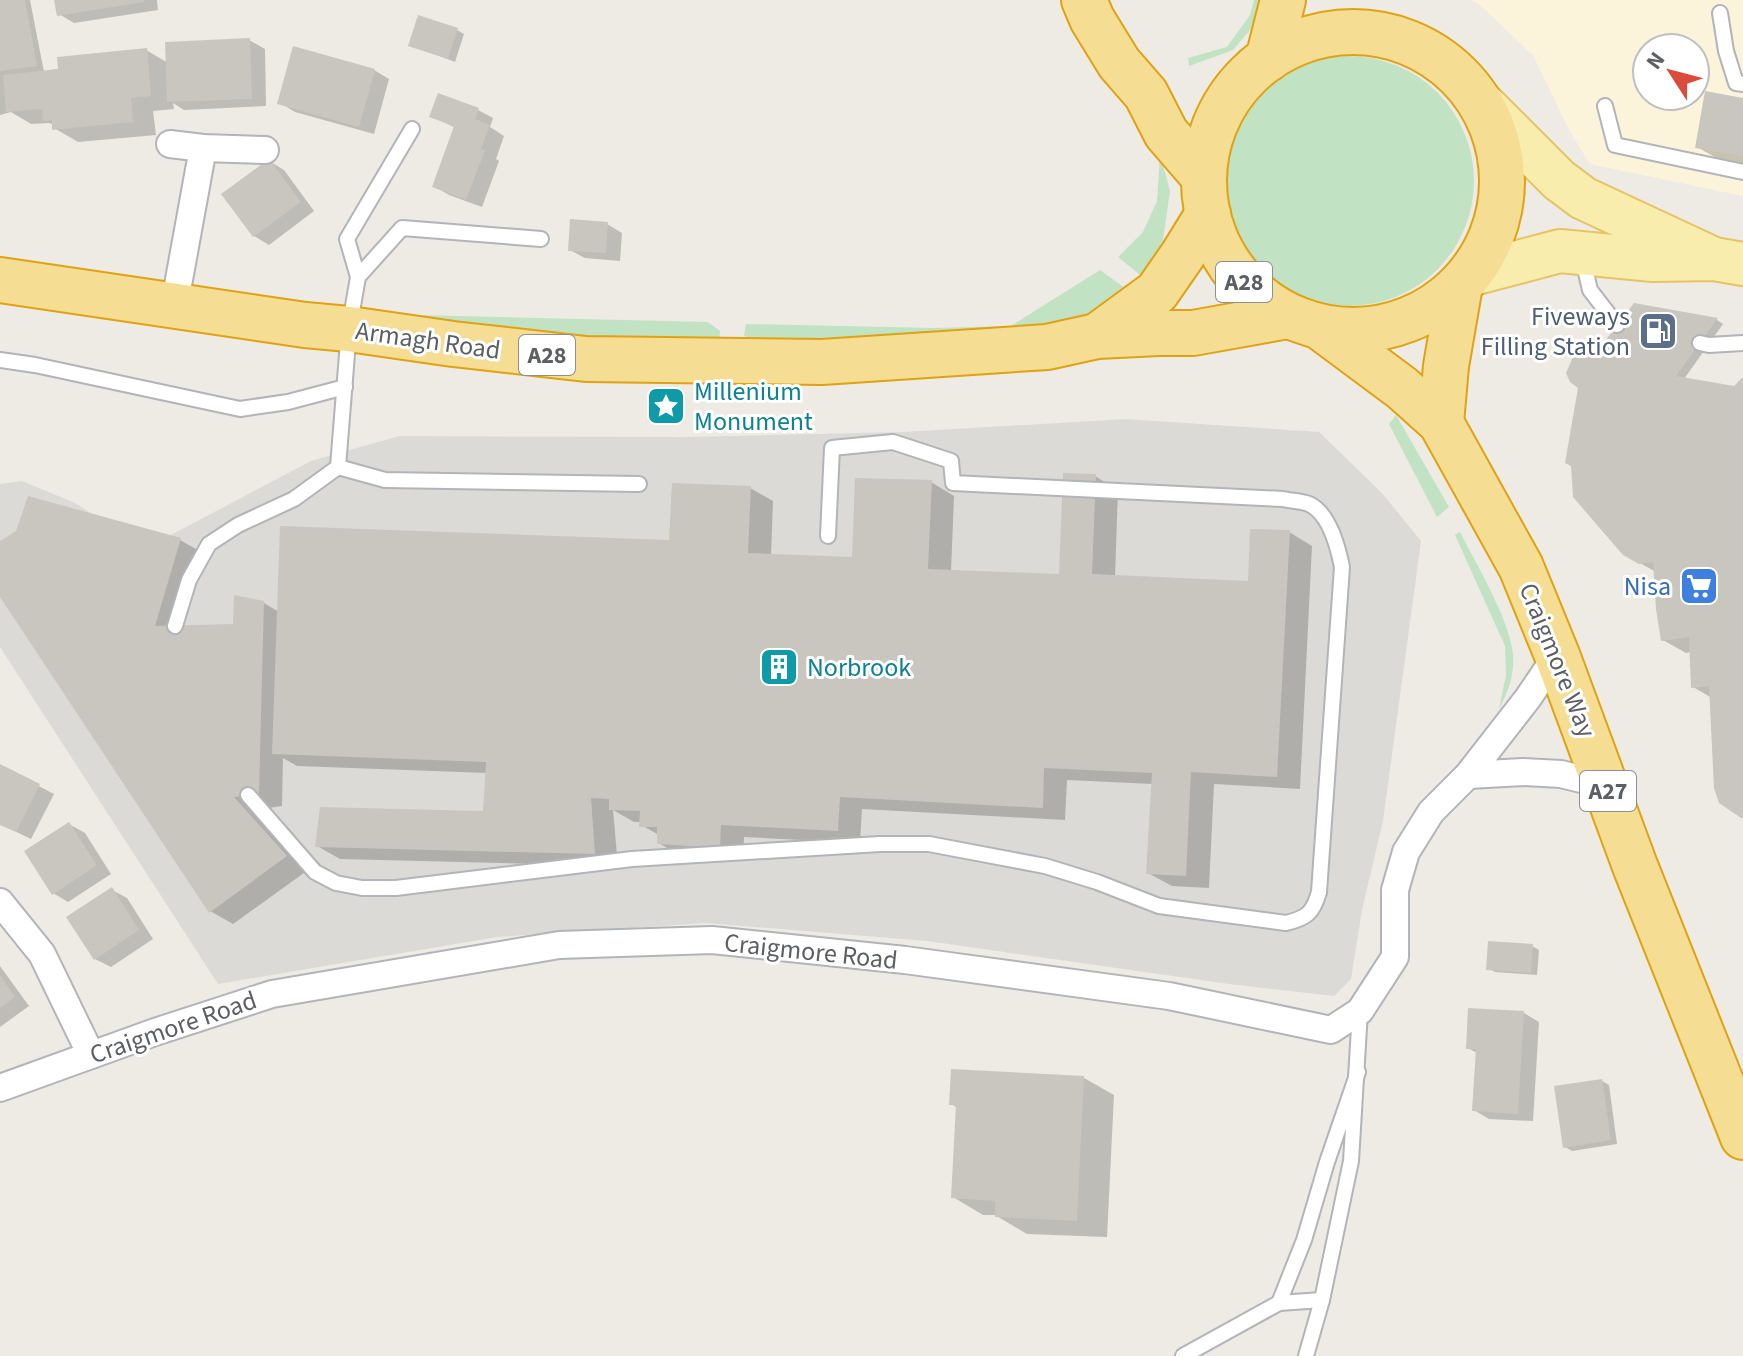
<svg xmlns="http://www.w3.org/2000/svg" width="1743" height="1356" font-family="'Source Sans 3',sans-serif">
  <rect width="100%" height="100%" fill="#edebe4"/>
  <path fill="#fbf4db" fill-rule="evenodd" d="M1471,0H1743V196L1590,164L1569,130L1533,55L1480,5ZM1647,48H1695V96H1647Z"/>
  <polygon fill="#dcdad6" points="1125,419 1319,432 1382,493 1421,541 1383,821 1362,910 1351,979 1334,996 1229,984 927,941 705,923 497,937 218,984 0,647 0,484 22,481 75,503 119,531 167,537 311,461 399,436 684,437 903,432"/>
  <g fill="#c2e3c3">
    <polygon points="1254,0 1263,0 1263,3 1250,30 1233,50 1189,66 1188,58 1227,47 1250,15"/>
    <circle cx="1349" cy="181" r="125"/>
    <polygon points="1160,155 1170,191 1163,240 1144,278 1118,257 1143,232 1157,201"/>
    <polygon points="1100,270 1129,291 1109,311 1002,335 761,342 744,336 746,324 934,328 1011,326"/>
    <polygon points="374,314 708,322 720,331 719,348 575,342"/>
    <polygon points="1396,415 1449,507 1437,517 1389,424"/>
    <path d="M1460,532C1477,566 1509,618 1513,654C1515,673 1508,693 1499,709L1506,675L1505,646L1455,535Z"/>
  </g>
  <g fill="#0003">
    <polygon points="0,0 30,0 44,72 146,50 168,63 249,40 265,49 266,106 184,110 173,103 174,109 153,111 156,135 78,142 54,128 54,125 49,123 31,124 11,112 0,115"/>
    <polygon points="56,0 157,0 158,10 74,23 59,14"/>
    <polygon points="457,30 464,34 455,62 411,45"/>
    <polygon points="374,70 389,79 374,134 295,112 280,103"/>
    <polygon points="1743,100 1743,164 1720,160 1697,147"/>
    <polygon points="478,110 493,118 490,127 504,136 496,159 499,161 482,207 449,195 434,186 456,128 431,116"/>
    <polygon points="269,161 284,170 314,211 269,245 254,236"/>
    <polygon points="607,224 622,233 620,261 585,258 570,250"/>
    <polygon points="1635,305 1717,320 1723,324 1684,379 1735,388 1743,380 1743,817 1712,698 1693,687 1691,652 1686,653 1663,640 1656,572 1624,554 1596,355"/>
    <polygon points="1095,476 1118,490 1115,577 1250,583 1289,532 1312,546 1300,789 1214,784 1209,888 1172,886 1148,873 1153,784 1067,780 1065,820 862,809 860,843 744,837 743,860 682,857 659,843 659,835 641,825 642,822 634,822 613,810 618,866 340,859 317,846 485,813 487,773 297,766 283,758 282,806 255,810 308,870 233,924 210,911 0,593 0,544 180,540 203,553 181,627 235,626 264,603 279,612 671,542 750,488 773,501 771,556 854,559 931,482 954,496 951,572 1061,576"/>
    <polygon points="0,766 54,794 31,839 0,824"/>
    <polygon points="69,824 85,833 111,874 68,902 53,893"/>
    <polygon points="112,890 127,898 153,939 111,967 95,959"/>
    <polygon points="1532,946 1539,950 1537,975 1495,972 1488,968"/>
    <polygon points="0,966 29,1006 0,1027"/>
    <polygon points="1524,1013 1539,1022 1533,1121 1489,1119 1474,1110 1477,1053 1468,1048"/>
    <polygon points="1084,1078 1114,1095 1107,1237 1027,1234 995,1215 983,1215 953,1197 958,1108 951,1104"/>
    <polygon points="1602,1081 1609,1085 1617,1144 1572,1151 1565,1147"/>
  </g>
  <g fill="#c9c6c0">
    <polygon points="0,0 25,0 37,66 0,71"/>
    <polygon points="54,0 144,0 144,2 57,16"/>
    <polygon points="418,15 458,28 448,59 408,46"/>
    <polygon points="250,38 252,99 167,102 165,42"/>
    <polygon points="293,46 375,69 359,127 277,104"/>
    <polygon points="147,48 151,96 131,98 133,122 52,130 52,120 43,121 42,109 6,112 3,75 58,69 57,57"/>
    <polygon points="1705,91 1743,98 1743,156 1695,148"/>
    <polygon points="438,93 479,108 475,119 490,125 481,149 485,150 466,200 432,187 454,126 429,117"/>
    <polygon points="269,159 301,202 253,237 221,194"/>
    <polygon points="570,219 608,222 606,253 568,251"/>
    <polygon points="1634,303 1718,318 1676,376 1734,386 1743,377 1743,818 1741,818 1719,803 1714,788 1709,686 1691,688 1689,637 1661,641 1656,609 1653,562 1639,564 1623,555 1573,497 1571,466 1565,463 1578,388 1570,382 1566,373 1573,357 1584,350 1595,354"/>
    <polygon points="1063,473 1096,474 1092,574 1248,581 1250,529 1290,530 1277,777 1191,772 1186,876 1146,874 1152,773 1044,768 1043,808 840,797 838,831 721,825 720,848 657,844 657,827 639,827 640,811 609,810 609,799 591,798 595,854 315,847 320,807 483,811 486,762 272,754 280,526 669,540 672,483 751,486 748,553 852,557 855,478 932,480 928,569 1059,574"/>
    <polygon points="28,496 181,538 155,626 233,624 234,595 264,601 259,794 234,797 287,856 209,913 0,597 0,541 16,531"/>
    <polygon points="0,764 40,784 16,832 0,825"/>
    <polygon points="69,822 97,865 52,895 24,851"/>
    <polygon points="112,887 139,930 94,960 66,917"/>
    <polygon points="1488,941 1533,944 1531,973 1486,970"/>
    <polygon points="0,975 15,997 0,1008"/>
    <polygon points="1468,1008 1524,1011 1518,1114 1472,1111 1476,1049 1466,1049"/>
    <polygon points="951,1069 1084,1076 1077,1221 995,1217 995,1201 951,1198 956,1105 949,1105"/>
    <polygon points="1602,1079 1611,1140 1563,1148 1554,1086"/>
  </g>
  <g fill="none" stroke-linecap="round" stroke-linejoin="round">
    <g stroke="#b1b4b8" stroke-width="18">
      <g id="lane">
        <polyline points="1720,13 1726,51 1736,83 1743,84"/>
        <polyline points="1605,106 1615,145 1743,172"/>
        <polyline points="1582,256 1590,290 1617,325"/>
        <polyline points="358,277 402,228 541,239"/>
        <polyline points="1700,343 1709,345 1743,343"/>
        <polyline points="0,360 35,365 240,409 288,402 345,387"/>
        <polyline points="338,467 385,480 639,484"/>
        <polyline points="175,626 189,580 209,544 238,525 294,499 338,467 349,329 358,277 347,239 412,129"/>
        <path d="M248,795L315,872L336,883L362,888H396L632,859L880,844H929L1045,866L1097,882L1159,906L1286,923C1307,918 1313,913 1319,892L1342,567C1338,547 1329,513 1309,504C1301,501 1291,501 1283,499L953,483L951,461L893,442L832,448L828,536"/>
        <polyline points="1279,1303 1322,1300"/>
        <polyline points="1183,1356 1279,1303 1304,1240 1327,1162 1358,1072"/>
        <polyline points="1306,1356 1322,1300 1351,1161 1360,1011"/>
      </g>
    </g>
    <g stroke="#b1b4b8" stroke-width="30">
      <g id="street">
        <polyline points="170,144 203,148 265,150"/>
        <polyline points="174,307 203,148"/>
        <polyline points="1468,775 1523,772 1561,774 1606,785"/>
        <polyline points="0,902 42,954 91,1055"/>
        <polyline points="0,1088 155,1032 272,994 559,945 712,940 905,960 1169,996 1331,1030 1360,1011 1395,957 1395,890 1406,852 1431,812 1468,775 1528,698 1557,655"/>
      </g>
    </g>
    <g stroke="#e7c364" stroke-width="46">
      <g id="primary">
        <polyline points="1479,100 1559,180 1583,198 1714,259"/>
        <polyline points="1469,275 1560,251 1653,260 1714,259 1743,264"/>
      </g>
    </g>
    <g stroke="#e0a211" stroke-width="48">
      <g id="highway">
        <polyline points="1084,0 1092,19 1119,63 1146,94 1166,133 1204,177"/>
        <circle cx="1353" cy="181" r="149"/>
        <polyline points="1268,59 1283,0"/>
        <polyline points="0,280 305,325 349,329 453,344 586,359 822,362 1047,347 1097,336 1159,333 1193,333 1288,316"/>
        <polyline points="1320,327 1402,388 1441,423 1521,567 1557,655 1635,866 1743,1137"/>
        <polyline points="1097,336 1157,292 1182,256 1208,214"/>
        <polyline points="1441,423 1446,366 1460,285"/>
      </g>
    </g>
    <use href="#lane" stroke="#fff" stroke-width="14"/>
    <use href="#street" stroke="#fff" stroke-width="26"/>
    <use href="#primary" stroke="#f9edae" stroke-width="42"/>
    <use href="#highway" stroke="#f5dd94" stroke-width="44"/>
  </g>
  <defs>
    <g id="fuel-square" transform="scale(2)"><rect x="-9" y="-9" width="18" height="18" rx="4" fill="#5c6f8a" stroke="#fff"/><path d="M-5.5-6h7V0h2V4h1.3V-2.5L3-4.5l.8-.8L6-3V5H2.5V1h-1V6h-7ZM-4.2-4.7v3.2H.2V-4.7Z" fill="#fff"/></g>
    <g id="sight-square" transform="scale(2)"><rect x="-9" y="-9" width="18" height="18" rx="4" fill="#0f9aa8" stroke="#fff"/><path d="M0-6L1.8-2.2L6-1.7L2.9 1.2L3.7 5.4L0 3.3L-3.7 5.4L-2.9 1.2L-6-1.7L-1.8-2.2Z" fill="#fff"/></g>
    <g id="supermarket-square" transform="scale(2)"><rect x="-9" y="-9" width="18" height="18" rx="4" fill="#3f7fe0" stroke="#fff"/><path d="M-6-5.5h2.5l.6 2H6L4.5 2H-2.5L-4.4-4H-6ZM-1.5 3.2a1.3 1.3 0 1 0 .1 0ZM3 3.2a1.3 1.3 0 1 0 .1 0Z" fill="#fff"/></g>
    <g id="building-square" transform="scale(2)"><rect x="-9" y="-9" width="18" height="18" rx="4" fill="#0f9aa8" stroke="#fff"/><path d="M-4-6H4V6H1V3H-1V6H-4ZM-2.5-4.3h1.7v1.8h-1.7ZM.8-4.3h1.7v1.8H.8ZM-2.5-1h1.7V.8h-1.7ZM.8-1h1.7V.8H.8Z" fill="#fff"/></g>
  </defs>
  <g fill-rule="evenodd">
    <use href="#fuel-square" x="1658" y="331"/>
    <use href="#sight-square" x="666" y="406"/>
    <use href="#supermarket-square" x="1699" y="586"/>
    <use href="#building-square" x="779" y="667"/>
  </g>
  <g text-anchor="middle" stroke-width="6" stroke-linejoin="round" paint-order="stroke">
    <g fill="#fff" stroke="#8d8f92" stroke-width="2">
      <rect x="1216" y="262" width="56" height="40" rx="6"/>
      <rect x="519" y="335" width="56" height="40" rx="6"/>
      <rect x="1580" y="771" width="56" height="40" rx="6"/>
    </g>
    <g font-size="24" font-weight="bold" fill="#5c5f63">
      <text x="1244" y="290">A28</text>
      <text x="547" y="363">A28</text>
      <text x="1608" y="799">A27</text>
    </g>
    <g font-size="26" fill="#4e5e75" stroke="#fff" text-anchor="end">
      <text x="1630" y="325">Fiveways<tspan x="1630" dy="30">Filling Station</tspan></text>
    </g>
    <g font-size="26" fill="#5c5f63" stroke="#fff">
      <text transform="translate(428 340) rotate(8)" y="9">Armagh Road</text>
      <text transform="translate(1558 660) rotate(68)" y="9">Craigmore Way</text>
      <text transform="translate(811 951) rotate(6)" y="9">Craigmore Road</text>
      <text transform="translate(173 1027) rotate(-19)" y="9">Craigmore Road</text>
    </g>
    <g font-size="26" fill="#0d838f" stroke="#fff" text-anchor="start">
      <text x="694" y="400">Millenium<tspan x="694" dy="30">Monument</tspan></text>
      <text x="807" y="676">Norbrook</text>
    </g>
    <g font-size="26" fill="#366cbe" stroke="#fff" text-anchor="end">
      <text x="1671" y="595">Nisa</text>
    </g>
  </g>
  <g transform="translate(1671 72) rotate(306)"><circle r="38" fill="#ffffff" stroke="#bebfc1" stroke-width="2"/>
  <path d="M0-6L14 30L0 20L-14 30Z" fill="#dc4a3b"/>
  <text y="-12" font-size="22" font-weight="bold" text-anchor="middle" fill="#5c5f63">N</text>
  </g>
</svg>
